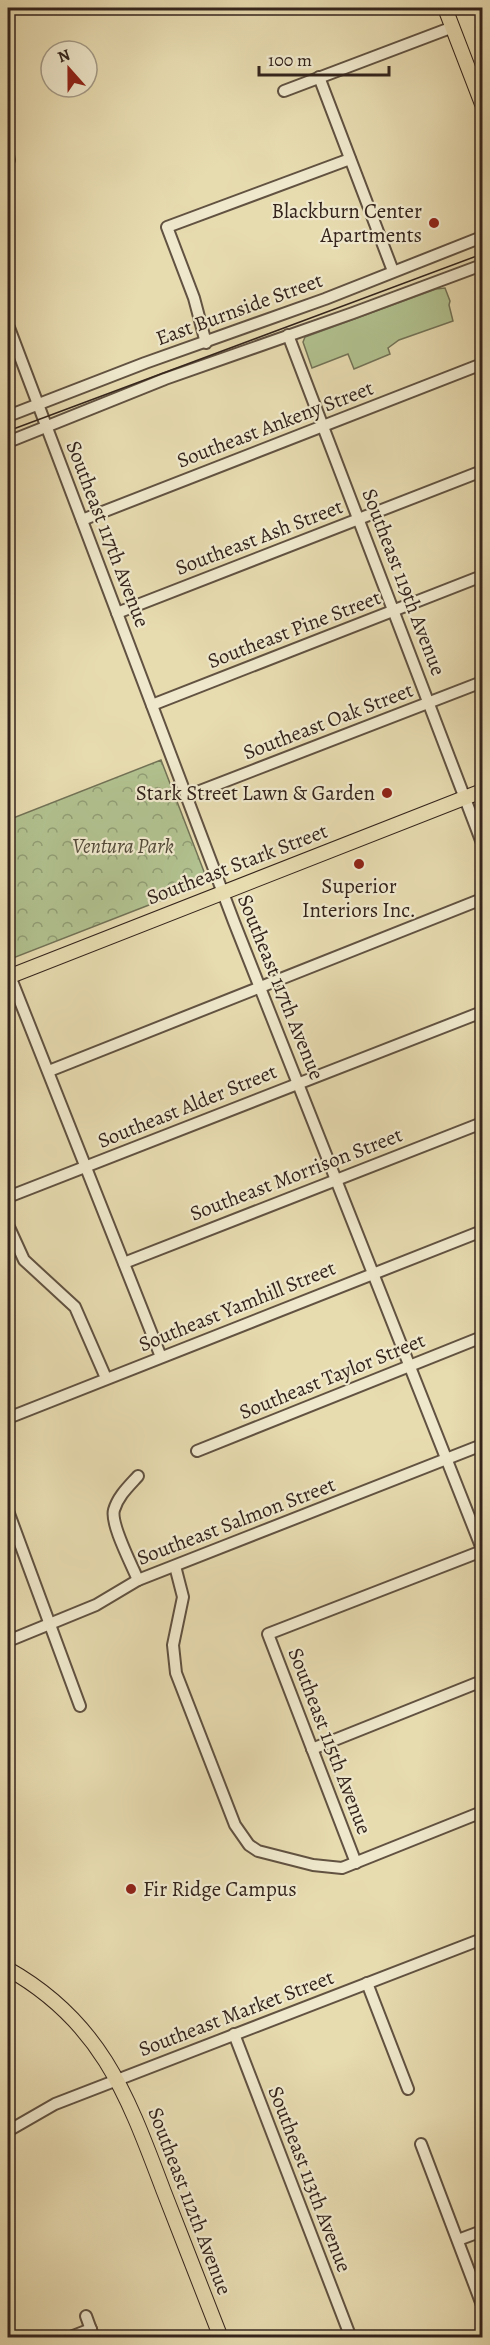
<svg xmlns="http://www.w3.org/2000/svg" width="490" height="2345" font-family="Alegreya,serif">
  <defs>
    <pattern id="forest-crowns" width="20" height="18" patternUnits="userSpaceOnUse" patternTransform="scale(1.5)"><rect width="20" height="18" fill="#b1c18f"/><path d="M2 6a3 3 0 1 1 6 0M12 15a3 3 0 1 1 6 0" fill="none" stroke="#919d74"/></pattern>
  </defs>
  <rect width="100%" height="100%" fill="#e7dbb0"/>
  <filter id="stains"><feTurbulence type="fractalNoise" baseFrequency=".00333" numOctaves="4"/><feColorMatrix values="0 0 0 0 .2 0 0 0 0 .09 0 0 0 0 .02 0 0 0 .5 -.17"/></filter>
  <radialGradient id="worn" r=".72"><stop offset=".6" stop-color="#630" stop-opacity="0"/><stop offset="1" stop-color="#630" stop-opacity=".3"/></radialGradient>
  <polygon fill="#b1c18f" stroke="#727256" stroke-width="1.5" points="445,288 450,301 449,305 453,321 399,340 388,348 390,354 354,369 348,354 312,368 303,342 305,337 436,289"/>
  <polygon fill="url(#forest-crowns)" stroke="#727256" stroke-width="1.5" points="161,760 208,882 8,960 8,820"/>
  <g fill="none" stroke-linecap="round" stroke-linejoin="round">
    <g stroke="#615241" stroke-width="14">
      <g id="minor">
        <polyline points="319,77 393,271"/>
        <polyline points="284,91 453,27"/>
        <polyline points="8,155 9,160"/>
        <polyline points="8,325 234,922 482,1549"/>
        <polyline points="288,335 482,843"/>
        <polyline points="206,343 194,298 167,227 350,159"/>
        <polyline points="8,416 145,363 325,299 482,237"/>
        <polyline points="8,442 165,379 353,313 482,265"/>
        <polyline points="82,520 482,364"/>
        <polyline points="117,613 482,471"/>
        <polyline points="152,705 482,576"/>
        <polyline points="187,796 482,682"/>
        <polyline points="10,976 161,1357"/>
        <polyline points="49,1071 482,899"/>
        <polyline points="8,1197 482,1012"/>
        <polyline points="8,1225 24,1260 75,1307 106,1378"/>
        <polyline points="124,1263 482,1123"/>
        <polyline points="8,1418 482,1231"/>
        <polyline points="197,1451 482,1337"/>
        <polyline points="8,1511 80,1706"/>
        <polyline points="175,1566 183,1597 173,1645 176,1673 235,1825 249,1845 258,1851 313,1865 342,1868 482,1812"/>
        <path d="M138,1580C132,1565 110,1524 114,1510C118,1496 129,1486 138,1476"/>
        <polyline points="8,1641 96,1605 138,1580 482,1445"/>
        <polyline points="312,1749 482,1681"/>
        <polyline points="356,1863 268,1634 482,1551"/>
        <polyline points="367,1983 408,2089"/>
        <polyline points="234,2034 351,2338"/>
        <polyline points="8,2131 55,2104 482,1939"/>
        <polyline points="421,2144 482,2305"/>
        <polyline points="458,2240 482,2231"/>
        <polyline points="86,2316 94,2338"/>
        <polyline points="68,2338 91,2329"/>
      </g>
    </g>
    <g stroke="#34241c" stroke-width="16">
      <g id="major">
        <polyline points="445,8 482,104"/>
        <polyline points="8,977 482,791"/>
        <path d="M8,1969C102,2022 128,2097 164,2192C183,2241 202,2289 221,2338"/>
      </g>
    </g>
    <use href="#minor" stroke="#efe8cc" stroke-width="10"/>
    <use href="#major" stroke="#e7dbb0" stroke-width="14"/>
    <polyline stroke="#34241c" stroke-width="1.5" points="8,431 482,254"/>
  </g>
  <g fill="#8f2418" stroke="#efe8cc" stroke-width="2">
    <circle cx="434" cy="223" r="6"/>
    <circle cx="387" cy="793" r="6"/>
    <circle cx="359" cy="864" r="6"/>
    <circle cx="131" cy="1889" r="6"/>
  </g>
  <g text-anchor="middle" stroke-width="4.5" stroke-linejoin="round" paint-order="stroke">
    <g font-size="21" fill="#34241c" stroke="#efe8cc" text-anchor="end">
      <text x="422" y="218">Blackburn Center<tspan x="422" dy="24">Apartments</tspan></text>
      <text x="375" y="800">Stark Street Lawn &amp; Garden</text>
      <text x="359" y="893" text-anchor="middle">Superior<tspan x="359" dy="24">Interiors Inc.</tspan></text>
      <text x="143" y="1896" text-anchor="start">Fir Ridge Campus</text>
    </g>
    <g font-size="21" fill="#34241c" stroke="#efe8cc">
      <text transform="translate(239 309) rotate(-20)" y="7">East Burnside Street</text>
      <text transform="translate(275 424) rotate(-21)" y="7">Southeast Ankeny Street</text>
      <text transform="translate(108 534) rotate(69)" y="7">Southeast 117th Avenue</text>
      <text transform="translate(259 537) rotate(-21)" y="7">Southeast Ash Street</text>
      <text transform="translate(404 582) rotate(69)" y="7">Southeast 119th Avenue</text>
      <text transform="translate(294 629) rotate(-21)" y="7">Southeast Pine Street</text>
      <text transform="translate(328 721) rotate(-21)" y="7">Southeast Oak Street</text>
      <text transform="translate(237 864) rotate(-21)" y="7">Southeast Stark Street</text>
      <text transform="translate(281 987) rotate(68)" y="7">Southeast 117th Avenue</text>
      <text transform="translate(187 1106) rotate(-22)" y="7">Southeast Alder Street</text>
      <text transform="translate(296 1174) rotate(-21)" y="7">Southeast Morrison Street</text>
      <text transform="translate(237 1306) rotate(-22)" y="7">Southeast Yamhill Street</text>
      <text transform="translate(332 1376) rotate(-22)" y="7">Southeast Taylor Street</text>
      <text transform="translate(236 1521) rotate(-21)" y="7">Southeast Salmon Street</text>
      <text transform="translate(330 1741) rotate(69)" y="7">Southeast 115th Avenue</text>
      <text transform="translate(236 2013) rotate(-21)" y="7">Southeast Market Street</text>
      <text transform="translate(310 2179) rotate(69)" y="7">Southeast 113th Avenue</text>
      <text transform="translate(190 2201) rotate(69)" y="7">Southeast 112th Avenue</text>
    </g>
    <g font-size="21" font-style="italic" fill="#534b39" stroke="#efe8cc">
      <text x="123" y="853">Ventura Park</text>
    </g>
  </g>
  <rect width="490" height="2345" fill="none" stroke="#e7dbb0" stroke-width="30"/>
  <rect x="9" y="9" width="472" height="2327" fill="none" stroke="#34241c" stroke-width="3"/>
  <rect x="15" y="15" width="460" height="2315" fill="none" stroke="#34241c" stroke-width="1.5"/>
  <g transform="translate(69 69) rotate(339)"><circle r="28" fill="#efe8cc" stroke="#a49a86" stroke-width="1.5"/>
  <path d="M0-4.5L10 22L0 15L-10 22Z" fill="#8f2418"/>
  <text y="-9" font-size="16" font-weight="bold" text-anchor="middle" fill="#34241c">N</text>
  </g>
  <path d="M259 66v9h130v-9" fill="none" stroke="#34241c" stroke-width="3"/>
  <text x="268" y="66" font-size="18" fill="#34241c" stroke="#efe8cc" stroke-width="4.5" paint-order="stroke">100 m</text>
  <rect width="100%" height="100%" filter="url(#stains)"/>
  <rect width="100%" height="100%" fill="url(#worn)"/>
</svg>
